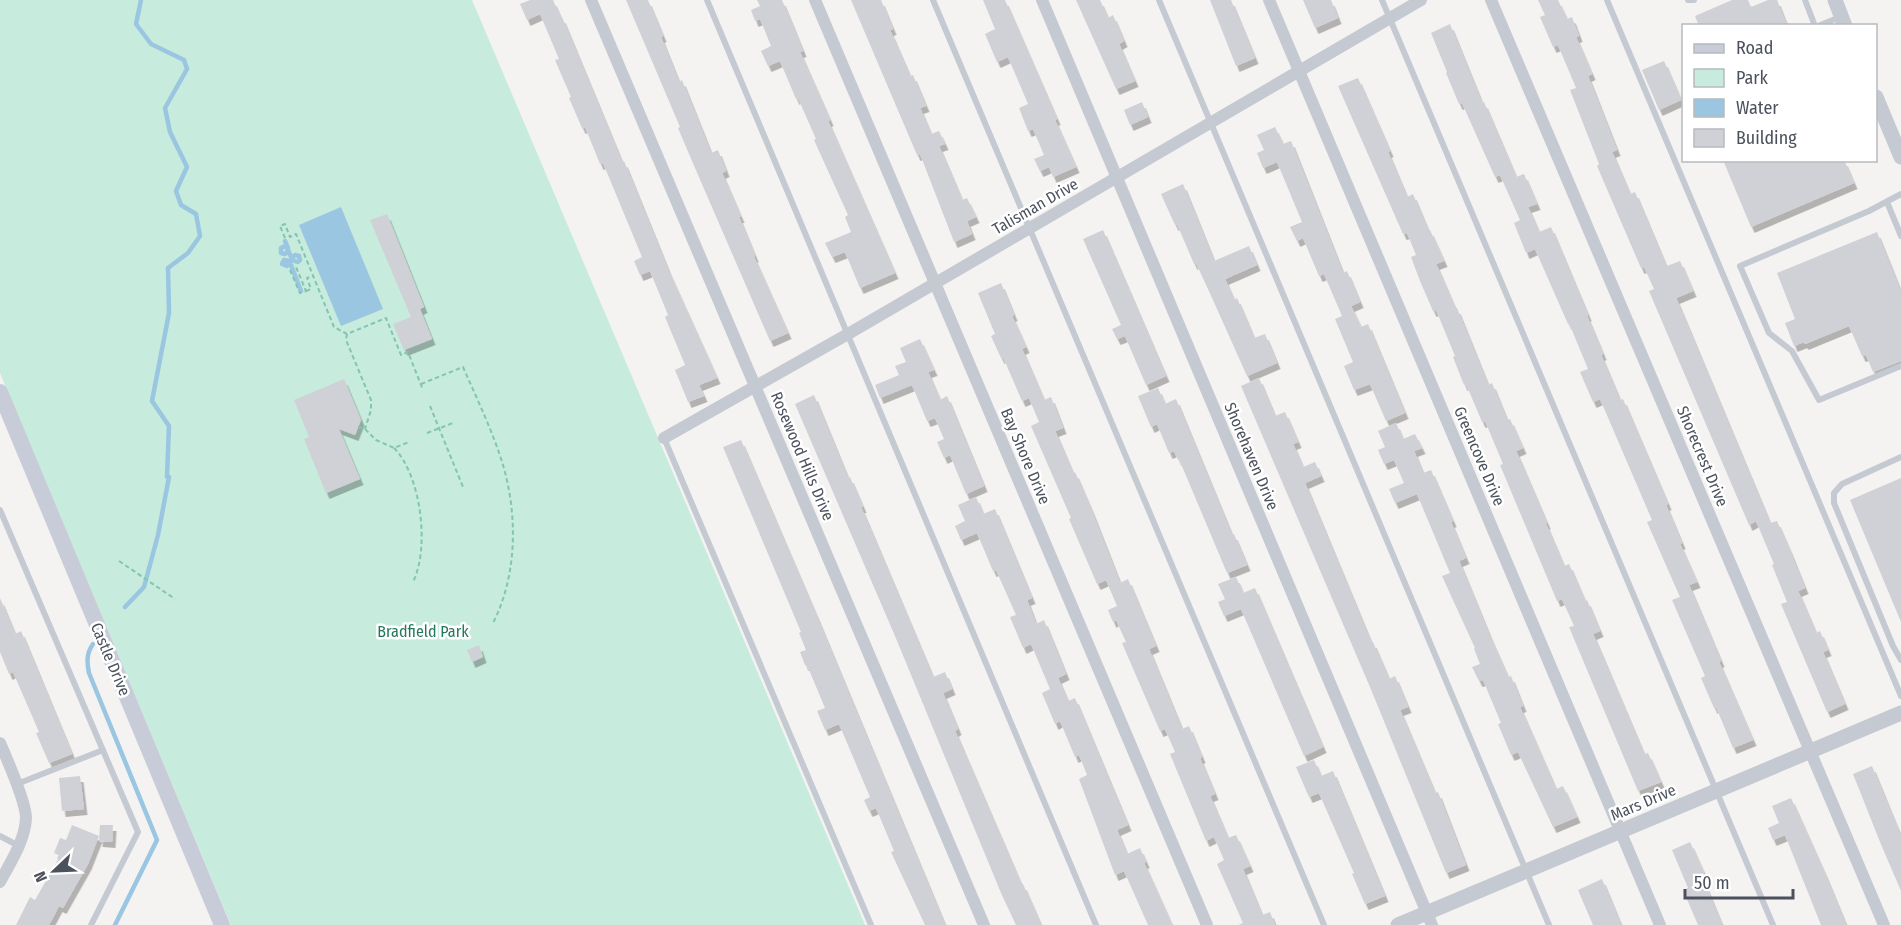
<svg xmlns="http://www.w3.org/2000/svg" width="1901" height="925" font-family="'Fira Sans Condensed',sans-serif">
  <defs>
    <filter id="shadow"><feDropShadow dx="3.5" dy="6" stdDeviation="0" flood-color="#0004"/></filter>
  </defs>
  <rect width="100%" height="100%" fill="#f4f3f2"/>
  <polygon fill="#c7ebdc" points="0,0 472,0 865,925 231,925 0,373"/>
  <polygon fill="#9ac6e2" points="341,207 383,309 341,326 299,225"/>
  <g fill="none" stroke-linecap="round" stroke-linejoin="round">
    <g stroke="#9ac6e2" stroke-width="4.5">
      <path d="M285,241C287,246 291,251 285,254L281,253V248L285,246C291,251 289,261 298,262L300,260L299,256L295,255C291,257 291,263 287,266L282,264L284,260L289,261L291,265L301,291"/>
      <polyline points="125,607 144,587 158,535 169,477 167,477 169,426 152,401 169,313 168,268 188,253 200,236 196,214 181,205 176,191 187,167 170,132 165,108 187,69 184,60 151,44 136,24 141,0"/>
      <path d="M93,644C86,654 87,662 89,673L157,840L115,925"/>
    </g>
  </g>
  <g fill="#d0d1d6" filter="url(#shadow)">
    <polygon points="530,0 553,0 561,18 562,17 622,162 624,161 669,272 717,378 699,385 704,396 688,402 675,370 685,365 665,317 668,315 650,271 640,275 634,261 642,257 603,163 600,164 585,127 582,128 569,98 571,97 555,60 559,59 540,14 527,20 520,4"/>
    <polygon points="626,0 648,0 663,36 661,37 679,82 682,80 711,153 718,150 726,171 722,173 741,217 739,217 755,256 754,257 788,333 770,341 692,161 678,128 680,127"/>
    <polygon points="757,0 782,0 803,51 800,52 830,120 828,121 895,273 860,288 845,252 832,257 825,243 851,232 845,217 848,215 814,140 816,139 798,98 796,99 780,61 768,66 761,51 771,46 760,19 755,21 751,10 760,6"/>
    <polygon points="851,0 881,0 893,29 890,30 910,76 913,75 926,106 920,108 931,134 939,131 945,144 939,146 962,200 967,198 976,217 967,221 972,234 954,242 920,154 917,155"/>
    <polygon points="983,0 1005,0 1057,119 1055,120 1076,167 1053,177 1049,167 1040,171 1034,159 1044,155 1033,129 1028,131 1019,108 1028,104 1008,57 997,62 985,34 995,29"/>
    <polygon points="1076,0 1100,0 1108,18 1113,15 1124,41 1119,44 1135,81 1116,89"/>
    <polygon points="1210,0 1231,0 1255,58 1236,66"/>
    <polygon points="1303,0 1331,0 1338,18 1315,28"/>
    <polygon points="1538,0 1558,0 1567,19 1572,17 1579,36 1576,37 1592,74 1588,76 1617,150 1612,152 1630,194 1635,192 1667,268 1667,266 1680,261 1693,291 1676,298 1770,523 1777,521 1790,551 1805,588 1798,591 1816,633 1820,631 1828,650 1823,652 1845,704 1827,712 1781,604 1787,602 1772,565 1774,564 1756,521 1749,525 1649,291 1654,289 1644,267 1641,268 1597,166 1599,164 1570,90 1576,88 1558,45 1553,47 1540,17 1545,15"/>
    <polygon points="1732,0 1748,0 1751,7 1768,0 1777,0 1787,26 1699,26 1695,16"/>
    <polygon points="1450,24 1482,103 1484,102 1516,177 1524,174 1537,204 1528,207 1539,232 1551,227 1588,315 1587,316 1603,354 1601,355 1620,400 1623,399 1668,504 1666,505 1682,543 1680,544 1697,582 1689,585 1721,661 1719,662 1753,740 1733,748 1716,707 1714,708 1701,678 1705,676 1672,600 1680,597 1647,522 1652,520 1600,399 1593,402 1580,372 1588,369 1569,323 1568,324 1535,249 1526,253 1514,223 1520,220 1500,175 1495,177 1462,103 1459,104 1446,73 1447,72 1431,33"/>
    <polygon points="1664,61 1681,100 1659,110 1642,70"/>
    <polygon points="1358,78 1390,151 1388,152 1407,197 1413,194 1428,230 1430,230 1444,261 1436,264 1455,308 1457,308 1488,385 1492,383 1507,420 1510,419 1523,448 1516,451 1547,523 1546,524 1564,566 1569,564 1585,601 1587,600 1600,631 1593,634 1644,754 1648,753 1661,782 1638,791 1569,627 1574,626 1562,599 1557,601 1500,465 1503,464 1485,421 1482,422 1466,384 1464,385 1453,357 1455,356 1436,310 1433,311 1420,281 1411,257 1416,255 1407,233 1403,234 1338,86"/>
    <polygon points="1142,102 1148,117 1130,125 1124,110"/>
    <polygon points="1275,127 1283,144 1291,141 1343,273 1347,271 1360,302 1351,306 1361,327 1368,324 1405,413 1386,421 1370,384 1354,390 1344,366 1353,362 1335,319 1342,316 1324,274 1319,276 1303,238 1297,241 1290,227 1302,222 1277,162 1263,168 1257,153 1264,150 1257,135"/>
    <polygon points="1723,160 1844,160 1854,183 1751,227"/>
    <polygon points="1183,184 1214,261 1249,246 1257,265 1225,279 1234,300 1237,298 1254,338 1265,334 1277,363 1247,376 1213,300 1196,263 1194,264 1177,224 1175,225 1161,194"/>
    <polygon points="387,214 424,307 420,309 432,339 404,350 393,324 411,317 370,220"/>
    <polygon points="1103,230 1166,376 1146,385 1125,336 1117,339 1112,329 1121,325 1083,239"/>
    <polygon points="1877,232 1901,292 1901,361 1873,372 1866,355 1862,356 1849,326 1805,344 1804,342 1794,346 1785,323 1795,319 1777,273"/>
    <polygon points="1001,283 1014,315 1012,316 1026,347 1022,349 1044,400 1051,397 1063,428 1055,431 1073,473 1075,472 1091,509 1120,583 1128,579 1156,646 1149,649 1182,729 1189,726 1202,757 1200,758 1215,794 1210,796 1228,838 1236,835 1250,866 1243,869 1262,915 1270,912 1275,925 1238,925 1243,923 1217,864 1224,860 1214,837 1206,841 1170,754 1175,752 1165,729 1160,731 1122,643 1126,642 1116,620 1113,622 1108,610 1117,606 1106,580 1097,584 1069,519 1071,518 1031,426 1039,422 1029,398 1022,401 1003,357 1001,358 991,336 995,334 978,293"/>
    <polygon points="920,339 934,370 928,372 940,400 947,396 984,486 966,494 950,455 944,458 937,442 944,439 935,418 927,421 912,385 880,398 875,385 899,375 895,366 906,362 900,348"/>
    <polygon points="1259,378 1275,416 1285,412 1298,442 1293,444 1303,467 1315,462 1321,476 1305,483 1371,642 1373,642 1389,679 1395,676 1408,707 1400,710 1435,793 1438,792 1466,865 1446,873 1370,687 1241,386"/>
    <polygon points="344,379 361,420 355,435 339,429 360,479 326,493 304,439 309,437 294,400"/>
    <polygon points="1158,388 1165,404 1176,399 1232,535 1234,534 1247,565 1227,573 1179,459 1178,460 1174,451 1169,453 1157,424 1151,427 1138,396"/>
    <polygon points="814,395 848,478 850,477 863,507 861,507 933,677 945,672 952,689 943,693 958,729 955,731 1021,884 1023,884 1041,925 1016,925 1001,893 895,636 795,404"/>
    <polygon points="1396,423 1403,439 1415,434 1422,448 1414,451 1423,473 1431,470 1453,521 1451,522 1466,558 1459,561 1489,634 1508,677 1511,676 1523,706 1520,707 1556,789 1563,786 1577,817 1553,827 1518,752 1511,755 1498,724 1501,723 1483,680 1479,681 1472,667 1480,664 1474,649 1475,648 1442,576 1450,573 1417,494 1395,503 1389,489 1404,483 1394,460 1384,464 1378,450 1385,447 1378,431"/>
    <polygon points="741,440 817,617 945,925 925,925 891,852 894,851 876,808 869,811 864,800 870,797 839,724 825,730 817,711 825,708 807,665 805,665 800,652 806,650 799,633 801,632 723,447"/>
    <polygon points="1901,478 1901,622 1850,500"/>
    <polygon points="976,497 983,514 995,509 1032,598 1027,600 1036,624 1044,620 1066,674 1058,678 1068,701 1075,698 1128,825 1117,830 1127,854 1140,848 1146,862 1144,863 1172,925 1148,925 1124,871 1115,875 1079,779 1087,775 1079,755 1075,757 1060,721 1055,724 1042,693 1050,689 1031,644 1023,648 1010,617 1016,615 996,570 993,571 977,533 961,540 955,526 965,521 958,505"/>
    <polygon points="1236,577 1243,593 1255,588 1323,747 1304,756 1241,609 1224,616 1218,602 1225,599 1218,584"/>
    <polygon points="0,598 15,634 21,631 72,754 49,763 36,733 39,732 13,672 9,674 0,652"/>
    <polygon points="479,645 483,657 472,662 467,650"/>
    <polygon points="1314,760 1321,776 1333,771 1385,896 1365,904 1352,874 1354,873 1319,793 1309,797 1296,767"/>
    <polygon points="1872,766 1901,837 1901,891 1880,842 1853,774"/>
    <polygon points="80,776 84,809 62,811 59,778"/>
    <polygon points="1791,798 1825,874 1846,925 1821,925 1785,835 1773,840 1768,828 1779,823 1772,806"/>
    <polygon points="72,825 99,836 88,864 63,908 59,906 49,925 16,925 30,897 35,900 60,856 54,853 60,838 66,840"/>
    <polygon points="100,825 113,825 112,842 99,841"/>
    <polygon points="1690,842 1704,873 1701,874 1722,925 1698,925 1683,890 1688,888 1672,850"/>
    <polygon points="1602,879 1621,925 1593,925 1578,890"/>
  </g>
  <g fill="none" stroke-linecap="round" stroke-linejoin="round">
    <g stroke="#83c5b0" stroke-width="2" stroke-dasharray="4.5 3" stroke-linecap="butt">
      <polyline points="285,238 280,226 285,224 290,237 296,234 334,327 347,334 386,318 401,355 408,352 423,390"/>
      <polyline points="290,270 300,293 306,291 296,267"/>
      <polyline points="306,291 311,289 307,278 313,276"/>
      <polyline points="347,334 346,340 371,400 371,410 365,429"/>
      <path d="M421,384L463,367C477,399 493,432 503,465C518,516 517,576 493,623"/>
      <polyline points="430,406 463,487"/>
      <polyline points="358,427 365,429 376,440 394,448 409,442"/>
      <polyline points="427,433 453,423"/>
      <path d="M394,448C421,475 430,548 413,582"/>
      <polyline points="119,561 175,599"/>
    </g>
    <g stroke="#c5cad2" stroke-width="6">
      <polyline points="707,0 1096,925"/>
      <polyline points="933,0 1324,925"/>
      <polyline points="1159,0 1549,925"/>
      <polyline points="1382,0 1773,925"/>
      <polyline points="1607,0 1901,696"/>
      <polyline points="1688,0 1694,0"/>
      <polyline points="1805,0 1815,26"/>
      <polyline points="1818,26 1840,17"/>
      <polyline points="1901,194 1869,211 1740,266 1769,333 1792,351 1819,400 1901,366"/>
      <polyline points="1887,202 1901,236"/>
      <polyline points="664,438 871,925"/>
      <polyline points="1901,457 1842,484 1834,493 1834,503 1893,646 1901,660"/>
      <polyline points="0,510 138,832 91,925"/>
      <polyline points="17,784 103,750"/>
      <polyline points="0,836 19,846"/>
    </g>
    <g stroke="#c5cad2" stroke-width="12">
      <polyline points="591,0 984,925"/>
      <polyline points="815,0 1207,925"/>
      <polyline points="1042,0 1432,925"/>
      <polyline points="1269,0 1660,925"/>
      <polyline points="1491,0 1884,925"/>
      <polyline points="664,438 848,334 1421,0"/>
      <path d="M0,743C7,759 26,802 26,818C25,841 10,863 0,882"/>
    </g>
    <g stroke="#c5cad2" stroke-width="15">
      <polyline points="1835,0 1845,26"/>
      <polyline points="1876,97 1901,157"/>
      <polyline points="1398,925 1901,713"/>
    </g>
    <polyline stroke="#c8ccd8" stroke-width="16" points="0,392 222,925"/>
  </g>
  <g text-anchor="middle" stroke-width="5" stroke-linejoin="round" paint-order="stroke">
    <g font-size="16" fill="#4c525d" stroke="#fff">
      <text transform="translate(1035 206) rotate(-30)" y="6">Talisman Drive</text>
      <text transform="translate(803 456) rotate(67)" y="6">Rosewood Hills Drive</text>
      <text transform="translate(1026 456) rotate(67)" y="6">Bay Shore Drive</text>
      <text transform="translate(1252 456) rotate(67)" y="6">Shorehaven Drive</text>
      <text transform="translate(1480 456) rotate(67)" y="6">Greencove Drive</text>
      <text transform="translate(1703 456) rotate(67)" y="6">Shorecrest Drive</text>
      <text transform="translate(111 659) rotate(67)" y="6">Castle Drive</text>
      <text transform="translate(1643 802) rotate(-23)" y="6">Mars Drive</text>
    </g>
    <g font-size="16" fill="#24775d" stroke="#fff">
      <text x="423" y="637">Bradfield Park</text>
    </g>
  </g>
  <rect x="1682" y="24" width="195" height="138" fill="#ffffff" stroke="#b7babe" stroke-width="1.5"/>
  <rect x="1694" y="44" width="30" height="9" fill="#c8ccd8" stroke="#b7babe" stroke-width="1.5"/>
  <text x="1736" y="54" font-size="18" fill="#4c525d">Road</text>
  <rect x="1694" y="69" width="30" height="18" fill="#c7ebdc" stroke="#b7babe" stroke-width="1.5"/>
  <text x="1736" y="84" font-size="18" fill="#4c525d">Park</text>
  <rect x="1694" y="99" width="30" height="18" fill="#9ac6e2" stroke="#b7babe" stroke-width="1.5"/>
  <text x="1736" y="114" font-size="18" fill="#4c525d">Water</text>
  <rect x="1694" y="129" width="30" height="18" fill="#d0d1d6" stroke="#b7babe" stroke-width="1.5"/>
  <text x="1736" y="144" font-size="18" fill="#4c525d">Building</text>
  <g transform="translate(54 871) rotate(247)" stroke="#ffffff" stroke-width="4.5" paint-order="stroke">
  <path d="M0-4.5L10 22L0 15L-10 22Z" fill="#4c525d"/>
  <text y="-9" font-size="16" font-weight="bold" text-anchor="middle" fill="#4c525d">N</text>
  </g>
  <path d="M1685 889v9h108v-9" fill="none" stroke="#4c525d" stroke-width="3"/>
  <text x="1694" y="889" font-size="18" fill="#4c525d" stroke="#ffffff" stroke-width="4.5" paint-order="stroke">50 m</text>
</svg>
